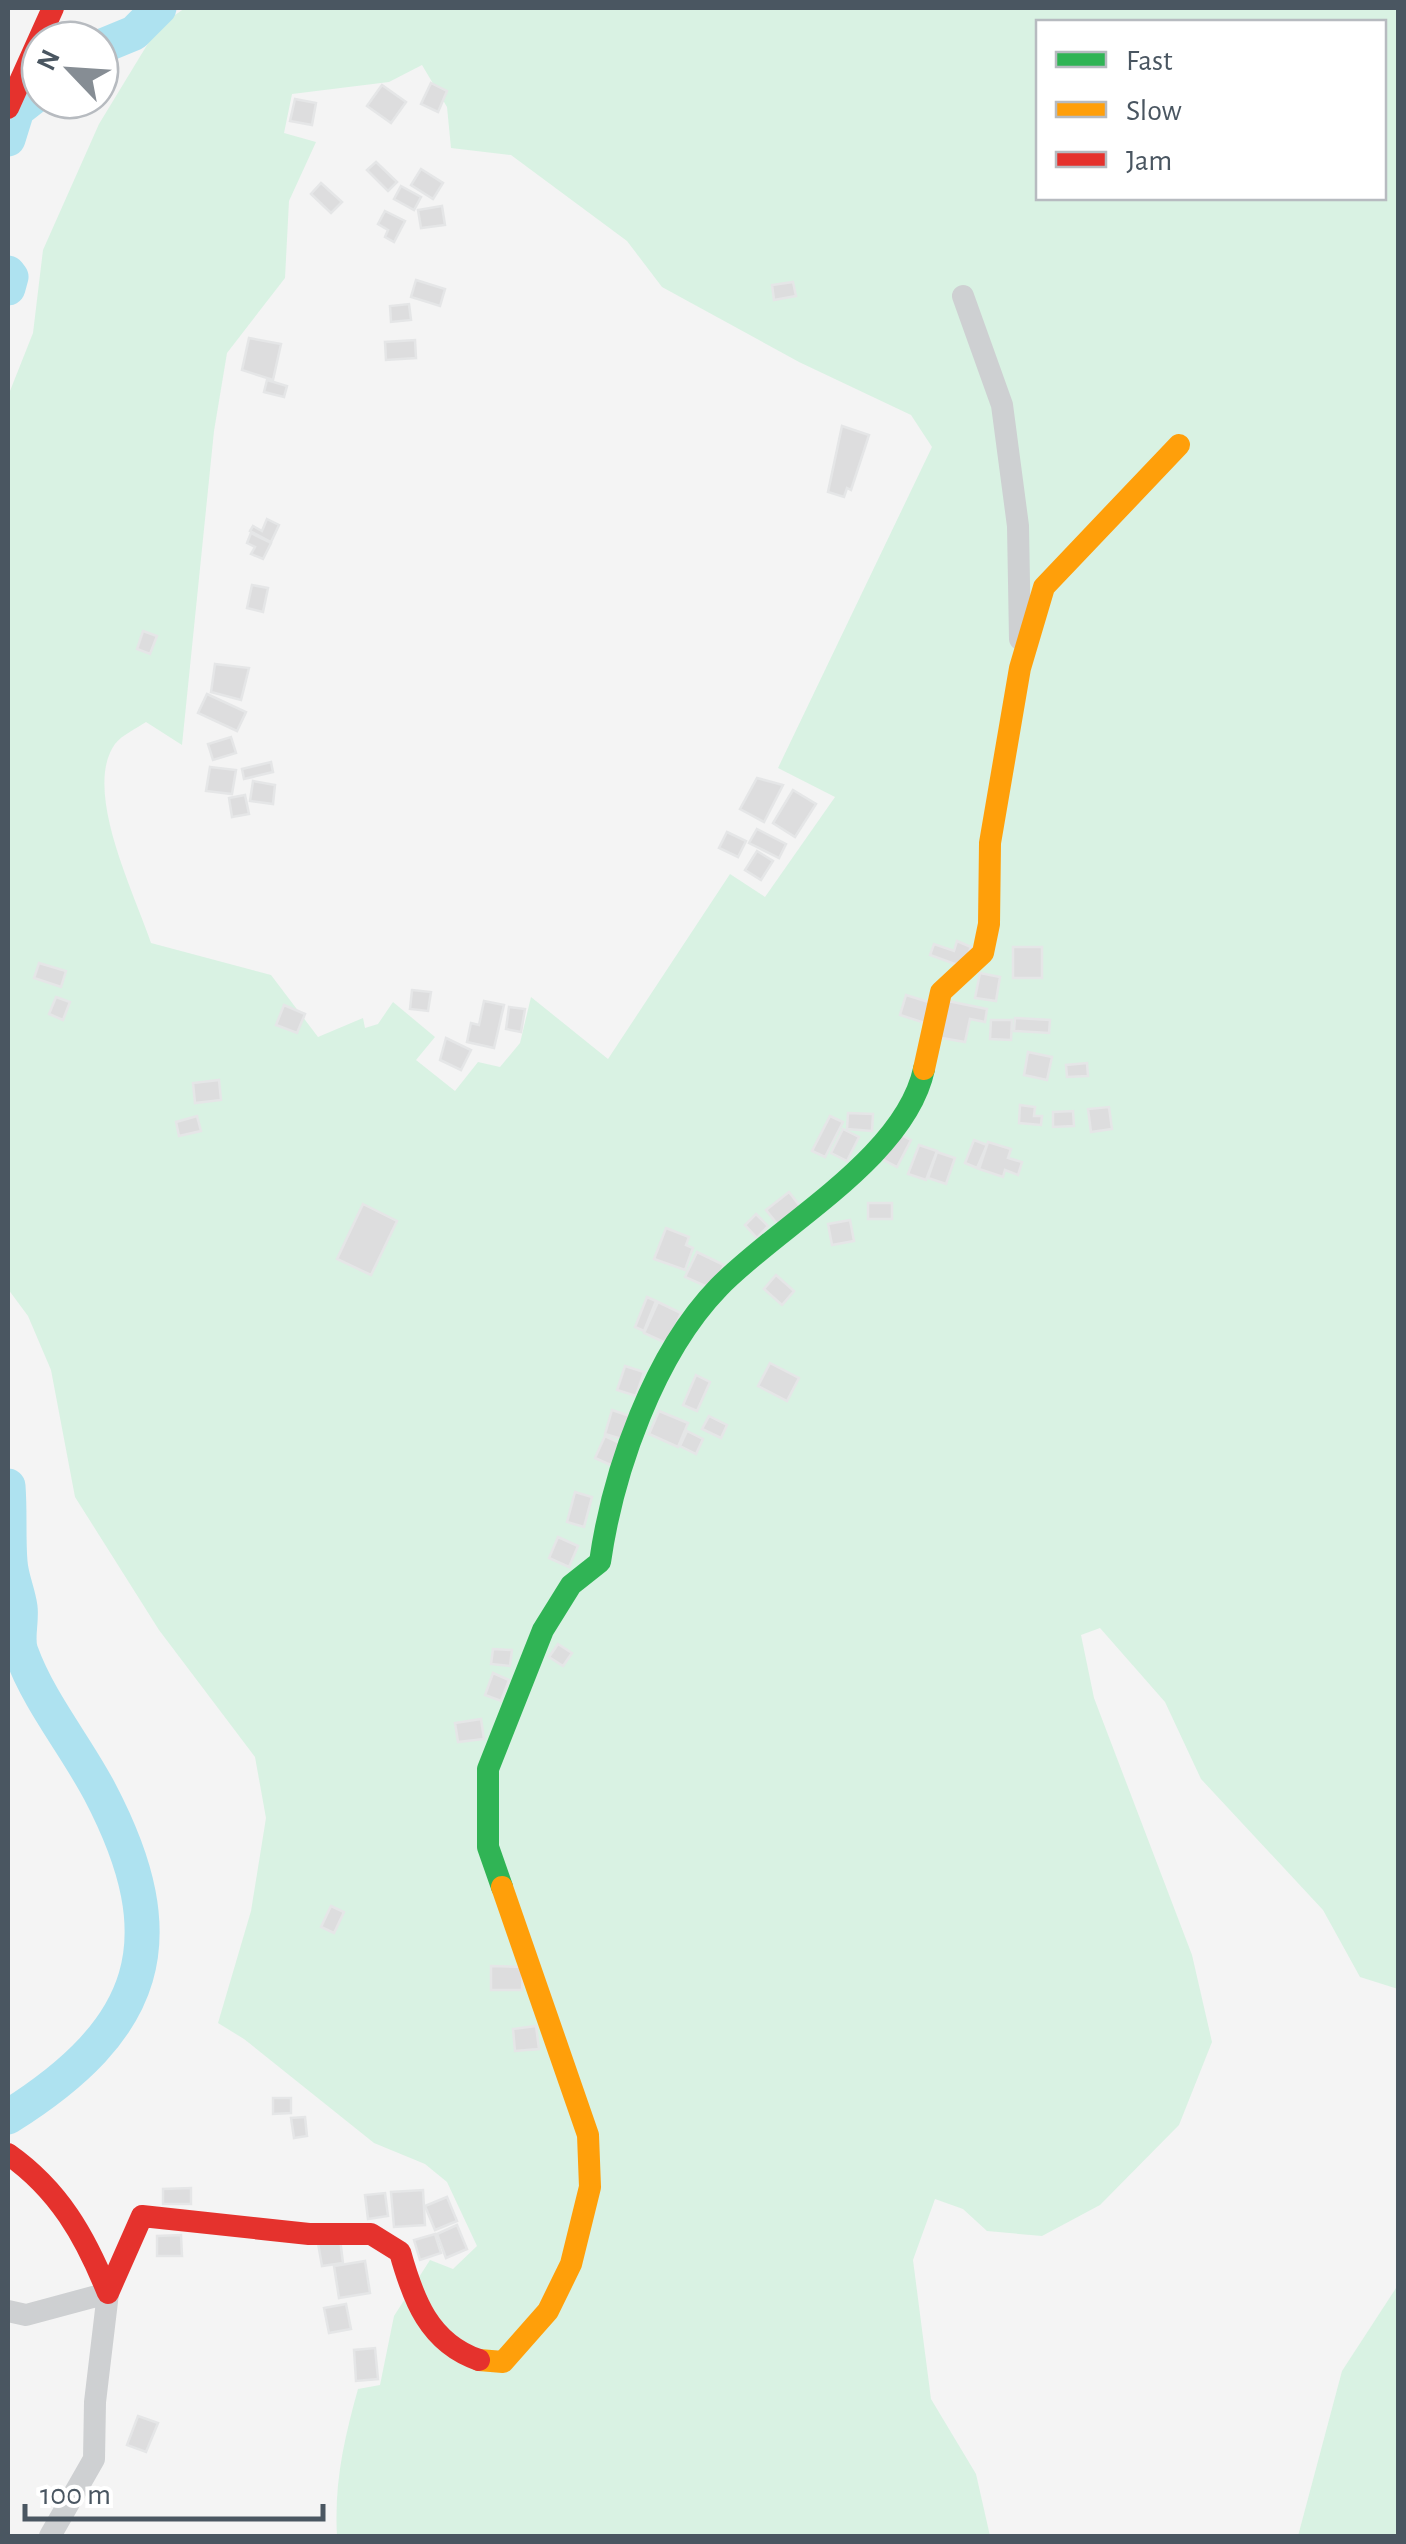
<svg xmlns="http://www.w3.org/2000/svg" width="1406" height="2544" font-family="'Alegreya Sans',sans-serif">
  <rect width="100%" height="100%" fill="#f4f4f4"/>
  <g fill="#d9f2e3" fill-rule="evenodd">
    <path d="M185,8H1398V1989L1360,1977L1323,1910L1201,1779L1165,1702L1100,1628L1081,1635L1094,1698L1192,1955L1212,2042L1179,2125L1100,2205L1042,2236L987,2231L963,2209L935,2199L913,2260L931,2399L976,2474L990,2536H337C334,2484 344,2439 358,2389L380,2385L394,2316L430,2260L453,2269L477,2246L447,2182L425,2164L374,2143L244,2039L218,2023L251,1911L266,1818L255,1757L159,1630L75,1497L51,1370L28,1316L8,1289V396L33,333L43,250L99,124L158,27ZM1038,22H1384V198H1038ZM422,65L447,107L451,148L511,155L627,241L662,287L799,362L911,415L932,447L778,768L835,797L765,897L730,874L608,1059L531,997L520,1043L500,1067L478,1062L455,1091L416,1060L435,1037L393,1002L378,1024L365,1028L363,1018L318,1037L271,975L151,943C135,894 82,790 115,744C122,735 137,728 146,722L182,745L214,431L227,353L285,278L289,201L316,142L284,133L292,94L389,82Z"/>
    <polygon points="1398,2285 1398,2536 1298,2536 1342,2371"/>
  </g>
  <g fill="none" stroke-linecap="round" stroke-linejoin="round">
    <g stroke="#aee2f0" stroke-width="35">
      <polyline points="100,47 134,33 159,8"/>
      <polyline points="8,139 17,110 40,92"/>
      <polyline points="8,273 11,277 8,288"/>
      <path d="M8,1486C10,1512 8,1537 10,1562C11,1578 18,1592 20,1607C22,1621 16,1639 21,1652C39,1702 76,1746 100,1792C178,1941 148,2029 8,2117"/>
    </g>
  </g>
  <g fill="#ddddde" stroke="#e5e6e7" stroke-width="2.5">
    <polygon points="431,83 447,91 438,112 421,104"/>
    <polygon points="382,85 406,102 391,123 367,106"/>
    <polygon points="295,99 316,103 312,125 290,121"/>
    <polygon points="376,162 397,182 388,191 367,170"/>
    <polygon points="421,169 443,183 433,199 411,185"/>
    <polygon points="321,183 342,202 331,213 311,194"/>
    <polygon points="401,186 421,197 414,210 394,199"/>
    <polygon points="442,206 445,225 421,228 418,210"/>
    <polygon points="385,211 405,221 394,242 385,237 388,230 378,224"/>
    <polygon points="416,280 445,289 440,306 411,297"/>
    <polygon points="793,282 796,296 774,300 772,285"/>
    <polygon points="409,304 411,320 391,322 390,306"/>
    <polygon points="249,338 281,344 273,380 242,370"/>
    <polygon points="415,340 416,358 386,360 385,342"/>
    <polygon points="267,380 287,386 284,397 264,392"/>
    <polygon points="842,426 869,435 851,490 847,488 844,497 828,492"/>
    <polygon points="267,519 279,525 271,542 250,531 253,526 262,531"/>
    <polygon points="251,533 271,543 263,559 251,554 255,547 247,543"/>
    <polygon points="252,585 268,588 263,612 247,608"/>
    <polygon points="143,631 157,636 150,654 137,649"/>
    <polygon points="215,664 249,668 241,700 211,692"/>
    <polygon points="207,694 246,712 237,731 198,713"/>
    <polygon points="231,737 236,753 213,760 208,744"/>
    <polygon points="271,762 273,772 244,779 242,769"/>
    <polygon points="210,767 236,770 232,794 206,791"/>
    <polygon points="757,778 783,785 764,822 740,809"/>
    <polygon points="253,781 275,785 273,804 250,801"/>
    <polygon points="793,790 816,804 795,837 773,823"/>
    <polygon points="245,795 249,814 232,817 229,798"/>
    <polygon points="757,829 786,844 779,858 749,843"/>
    <polygon points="727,832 746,841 738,857 719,848"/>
    <polygon points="757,851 773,861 761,880 745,870"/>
    <polygon points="957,941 971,947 963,967 930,955 934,944 954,951"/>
    <rect x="1013" y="947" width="29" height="31"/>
    <polygon points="39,963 66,971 61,987 34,978"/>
    <polygon points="980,973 1000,977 996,1001 975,998"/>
    <polygon points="412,990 431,992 428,1011 410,1009"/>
    <polygon points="906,995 935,1004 928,1024 900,1015"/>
    <polygon points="56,997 70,1002 63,1020 49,1014"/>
    <polygon points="943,1000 987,1009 985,1022 970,1019 965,1042 936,1037"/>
    <polygon points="484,1001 504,1005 494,1048 467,1042 471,1023 479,1025"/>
    <polygon points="284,1005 305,1014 297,1033 276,1025"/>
    <polygon points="509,1007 525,1009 521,1032 506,1029"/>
    <polygon points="1015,1018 1050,1020 1049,1033 1014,1031"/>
    <polygon points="991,1020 1012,1020 1011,1040 990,1039"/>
    <polygon points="446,1038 471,1050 461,1070 440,1060"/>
    <polygon points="1028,1052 1052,1057 1047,1080 1024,1075"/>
    <polygon points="1087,1063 1088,1076 1067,1077 1066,1065"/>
    <polygon points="219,1080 221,1100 195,1103 193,1083"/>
    <polygon points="1020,1105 1035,1107 1034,1116 1042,1116 1041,1125 1019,1123"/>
    <polygon points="1109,1107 1112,1129 1091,1132 1088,1109"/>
    <polygon points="1073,1111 1074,1126 1053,1127 1053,1112"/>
    <polygon points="848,1113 873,1114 872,1131 847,1129"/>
    <polygon points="197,1116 201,1131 179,1136 176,1122"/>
    <polygon points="830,1116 843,1122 825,1157 812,1151"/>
    <polygon points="843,1129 859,1137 847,1161 831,1153"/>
    <polygon points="895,1132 911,1140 897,1167 882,1159"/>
    <polygon points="974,1140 987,1145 977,1168 965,1163"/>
    <polygon points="988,1142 1011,1149 1008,1158 1022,1162 1018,1175 1005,1170 1003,1177 979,1169"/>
    <polygon points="919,1145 937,1151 926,1180 908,1174"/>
    <polygon points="937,1152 955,1158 946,1184 928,1178"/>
    <polygon points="789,1192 802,1209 779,1226 766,1210"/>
    <rect x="868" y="1203" width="24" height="16"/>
    <polygon points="363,1204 397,1221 371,1275 337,1259"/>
    <polygon points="756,1214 768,1226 757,1238 745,1225"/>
    <polygon points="850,1220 854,1241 832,1245 828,1224"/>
    <polygon points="666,1228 689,1237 686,1245 693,1248 685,1270 654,1259"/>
    <polygon points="697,1252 724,1265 712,1289 685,1277"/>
    <polygon points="776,1275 794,1291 782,1305 764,1289"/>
    <polygon points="647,1297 656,1301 644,1331 635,1327"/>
    <polygon points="658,1302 681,1313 668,1344 644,1333"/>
    <polygon points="770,1363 799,1378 787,1401 758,1386"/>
    <polygon points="625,1366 644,1372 636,1396 617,1390"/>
    <polygon points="696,1375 710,1382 697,1411 683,1405"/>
    <polygon points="612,1410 633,1417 625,1440 605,1434"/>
    <polygon points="659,1411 688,1423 678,1447 649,1434"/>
    <polygon points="709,1416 727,1425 721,1438 702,1429"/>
    <polygon points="687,1431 703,1439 696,1454 680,1446"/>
    <polygon points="605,1436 624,1445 615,1467 595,1458"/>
    <polygon points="575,1492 592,1497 584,1527 567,1522"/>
    <polygon points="558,1537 578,1546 569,1567 549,1558"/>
    <polygon points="558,1644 572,1653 563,1666 549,1657"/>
    <polygon points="493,1649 512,1650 510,1666 491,1664"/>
    <polygon points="493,1673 509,1680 501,1701 485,1695"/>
    <polygon points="481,1719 484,1739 458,1742 455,1723"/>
    <polygon points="331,1906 344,1912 334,1933 321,1927"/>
    <polygon points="491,1966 523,1967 522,1990 491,1990"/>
    <polygon points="536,2026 539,2049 515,2051 513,2029"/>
    <polygon points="273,2098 291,2098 291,2113 273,2114"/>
    <polygon points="305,2117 307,2136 294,2138 291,2118"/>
    <polygon points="191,2188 191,2204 163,2204 163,2189"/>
    <polygon points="423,2190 425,2225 394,2227 391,2192"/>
    <polygon points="385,2193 388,2216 368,2219 365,2195"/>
    <polygon points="447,2197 457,2221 435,2230 425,2206"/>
    <polygon points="457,2225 467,2249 446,2258 437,2234"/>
    <polygon points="435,2234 441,2253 420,2260 414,2240"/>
    <polygon points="181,2235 182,2256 157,2256 157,2236"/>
    <polygon points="340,2239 343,2263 322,2266 318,2243"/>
    <polygon points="365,2261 370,2293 339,2298 334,2266"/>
    <polygon points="346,2304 351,2329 329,2333 324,2308"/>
    <polygon points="375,2348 378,2379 356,2381 354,2350"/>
    <polygon points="138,2416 158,2423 146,2452 127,2445"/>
  </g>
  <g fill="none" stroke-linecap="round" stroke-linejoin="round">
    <g stroke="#ced0d2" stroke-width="22">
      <polyline points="963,296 1002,405 1018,526 1020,639"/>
      <polyline points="8,2311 26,2315 108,2293 95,2402 94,2459 50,2536"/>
    </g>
    <path stroke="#30b455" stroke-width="22" d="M502,1887L488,1847V1769L543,1630L571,1585L600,1562C613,1471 654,1354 719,1287C779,1225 905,1158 924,1069"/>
    <g stroke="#ff9f0a" stroke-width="22">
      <polyline points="924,1069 941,992 983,953 989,924 990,843 1020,668 1044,587 1179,445"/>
      <polyline points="479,2360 503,2362 548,2311 571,2264 590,2187 588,2135 502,1887"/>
    </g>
    <g stroke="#e5322d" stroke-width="22">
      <polyline points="8,108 53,8"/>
      <path d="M8,2154C59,2190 85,2236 108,2293L142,2216L309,2234H371L400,2252C413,2299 429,2343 479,2360"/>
    </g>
  </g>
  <rect width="1406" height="2544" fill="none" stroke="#4a5661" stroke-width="20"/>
  <rect x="1036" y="20" width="350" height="180" fill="#ffffff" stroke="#b7bbc0" stroke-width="2.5"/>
  <rect x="1056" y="52" width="50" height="15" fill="#30b455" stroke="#b7bbc0" stroke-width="2.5"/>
  <text x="1126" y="70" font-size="30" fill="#4a5661">Fast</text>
  <rect x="1056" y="102" width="50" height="15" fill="#ff9f0a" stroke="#b7bbc0" stroke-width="2.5"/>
  <text x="1126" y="120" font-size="30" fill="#4a5661">Slow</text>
  <rect x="1056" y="152" width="50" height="15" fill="#e5322d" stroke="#b7bbc0" stroke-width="2.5"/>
  <text x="1126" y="170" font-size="30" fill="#4a5661">Jam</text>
  <g transform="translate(70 70) rotate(295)"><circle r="48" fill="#ffffff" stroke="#b7bbc0" stroke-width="2.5"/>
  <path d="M0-8L18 38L0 25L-18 38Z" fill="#868d94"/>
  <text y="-15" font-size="28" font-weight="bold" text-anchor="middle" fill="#4a5661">N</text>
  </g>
  <path d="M25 2504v15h298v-15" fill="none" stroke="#4a5661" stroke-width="5"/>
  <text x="40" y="2504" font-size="30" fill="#4a5661" stroke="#ffffff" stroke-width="8" paint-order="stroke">100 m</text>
</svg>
